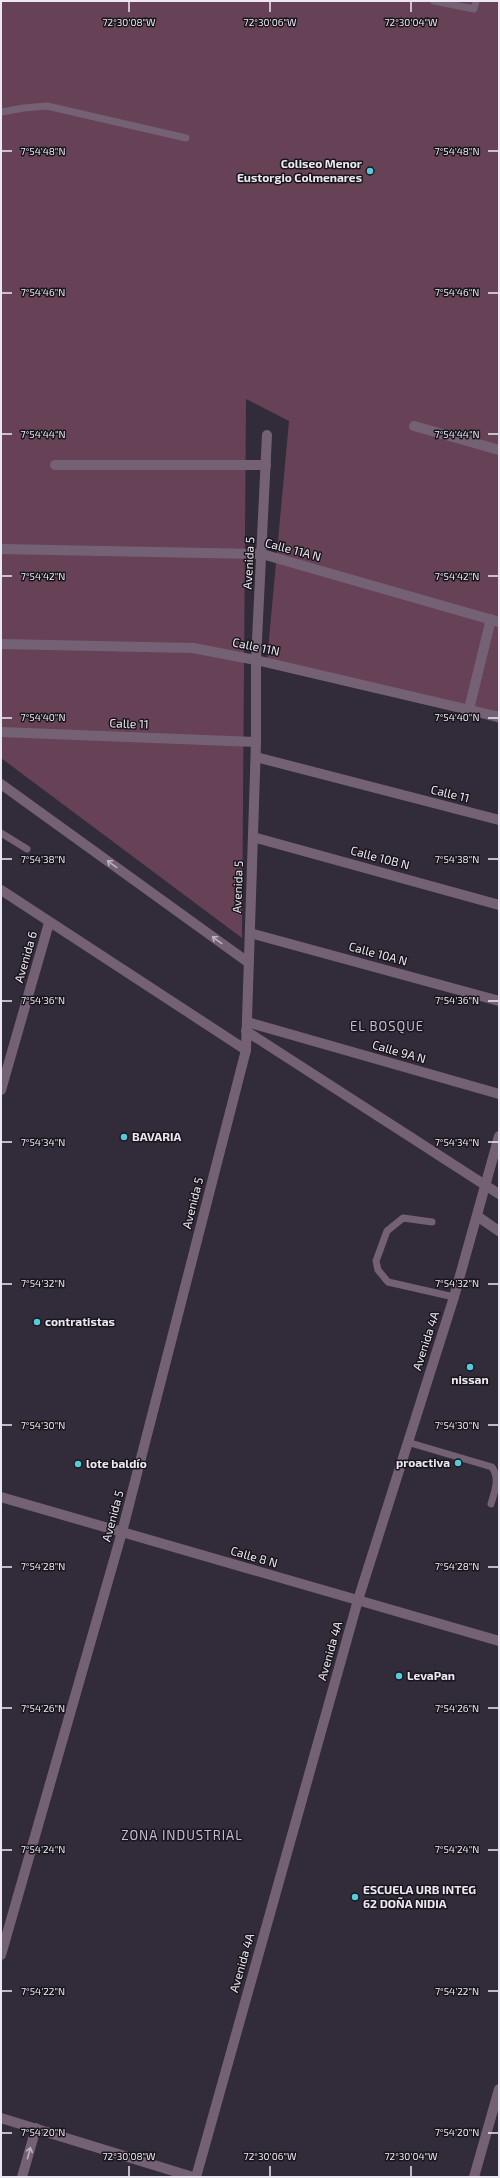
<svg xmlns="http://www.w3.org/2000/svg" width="500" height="2178" font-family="'Exo 2',sans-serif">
  <rect width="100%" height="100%" fill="#322b3a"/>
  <polygon fill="#674257" points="1,1 499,1 499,723 267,661 289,421 246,399 242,938 1,758"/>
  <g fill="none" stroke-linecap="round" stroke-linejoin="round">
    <g stroke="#746274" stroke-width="7">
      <polyline points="434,1 474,9 476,1"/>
      <polyline points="1,112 24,108 47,106 186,138"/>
      <polyline points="1,833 27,849"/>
      <polyline points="432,1222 403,1218 387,1231 376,1261 378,1270 388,1282 454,1297"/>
      <path d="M407,1442L492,1467C500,1479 495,1490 491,1504"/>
    </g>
    <g stroke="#746274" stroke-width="10">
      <polyline points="414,426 499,450"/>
      <polyline points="55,465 266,465"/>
      <polyline points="1,549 262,554 499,622"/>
      <polyline points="1,644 193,648 256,660 499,717"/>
      <polyline points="469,709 491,619"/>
      <polyline points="1,732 256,742"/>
      <polyline points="256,757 499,820"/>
      <polyline points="1,784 249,963"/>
      <polyline points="253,837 499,905"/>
      <polyline points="1,890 246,1050"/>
      <polyline points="250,933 499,1001"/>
      <polyline points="247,1022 499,1094"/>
      <polyline points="246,1031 499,1194"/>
      <polyline points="1,1090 49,923"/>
      <polyline points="477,1216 499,1231"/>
      <polyline points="1,1497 499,1641"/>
      <polyline points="1,1955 122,1532 246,1050 256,742 256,660 267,435"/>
      <polyline points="1,2118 193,2177"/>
      <polyline points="22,2177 36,2128"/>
      <polyline points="196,2177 358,1600 454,1297 499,1136"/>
      <polyline points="474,2177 499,2089"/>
    </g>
  </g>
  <defs><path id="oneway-shaft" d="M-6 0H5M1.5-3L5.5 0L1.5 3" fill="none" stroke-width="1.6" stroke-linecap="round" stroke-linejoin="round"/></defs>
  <g stroke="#bcb2bf">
    <use href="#oneway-shaft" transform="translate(112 864) rotate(-144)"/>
    <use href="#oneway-shaft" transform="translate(217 940) rotate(-144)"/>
    <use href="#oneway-shaft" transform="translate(29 2153) rotate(-75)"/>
  </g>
  <path fill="none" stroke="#ece8f1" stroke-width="1.5" d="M129,2V12M270,2V12M411,2V12M2,151H12M488,151H498M2,293H12M488,293H498M2,434H12M488,434H498M2,576H12M488,576H498M2,718H12M488,718H498M2,859H12M488,859H498M2,1001H12M488,1001H498M2,1142H12M488,1142H498M2,1284H12M488,1284H498M2,1425H12M488,1425H498M2,1567H12M488,1567H498M2,1708H12M488,1708H498M2,1850H12M488,1850H498M2,1991H12M488,1991H498M2,2133H12M488,2133H498M129,2166V2176M270,2166V2176M411,2166V2176"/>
  <g fill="#53cbdb" stroke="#19151c" stroke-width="1.5">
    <circle cx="370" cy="171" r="4"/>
    <circle cx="124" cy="1137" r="4"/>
    <circle cx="37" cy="1322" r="4"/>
    <circle cx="470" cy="1367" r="4"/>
    <circle cx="458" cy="1463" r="4"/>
    <circle cx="78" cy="1464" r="4"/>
    <circle cx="399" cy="1676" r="4"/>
    <circle cx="355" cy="1897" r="4"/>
  </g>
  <g text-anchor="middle" stroke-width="3" stroke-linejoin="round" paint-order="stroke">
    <g font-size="12" font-weight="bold" fill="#ece8f1" stroke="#19151c" text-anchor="start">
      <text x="362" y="168" text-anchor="end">Coliseo Menor<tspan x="362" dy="14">Eustorgio Colmenares</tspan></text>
      <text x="132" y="1141">BAVARIA</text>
      <text x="45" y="1326">contratistas</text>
      <text x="470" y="1384" text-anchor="middle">nissan</text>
      <text x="450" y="1467" text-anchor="end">proactiva</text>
      <text x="86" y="1468">lote baldío</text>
      <text x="407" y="1680">LevaPan</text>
      <text x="363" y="1894">ESCUELA URB INTEG<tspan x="363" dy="14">62 DOÑA NIDIA</tspan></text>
    </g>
    <g font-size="12" fill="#ece8f1" stroke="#19151c">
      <text transform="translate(293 550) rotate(15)" y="4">Calle 11A N</text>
      <text transform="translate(249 563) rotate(-87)" y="4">Avenida 5</text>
      <text transform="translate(256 647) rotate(12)" y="4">Calle 11N</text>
      <text transform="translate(129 724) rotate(2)" y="4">Calle 11</text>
      <text transform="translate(450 794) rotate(14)" y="4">Calle 11</text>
      <text transform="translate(380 858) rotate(15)" y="4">Calle 10B N</text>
      <text transform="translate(238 887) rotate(-88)" y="4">Avenida 5</text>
      <text transform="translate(378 954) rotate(15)" y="4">Calle 10A N</text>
      <text transform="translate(26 957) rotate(-74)" y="4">Avenida 6</text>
      <text transform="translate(399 1052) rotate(16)" y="4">Calle 9A N</text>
      <text transform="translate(193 1203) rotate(-76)" y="4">Avenida 5</text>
      <text transform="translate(426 1341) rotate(-72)" y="4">Avenida 4A</text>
      <text transform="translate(113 1516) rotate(-75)" y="4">Avenida 5</text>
      <text transform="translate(254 1557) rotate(16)" y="4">Calle 8 N</text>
      <text transform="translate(330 1651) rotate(-74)" y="4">Avenida 4A</text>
      <text transform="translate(242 1963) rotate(-74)" y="4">Avenida 4A</text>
    </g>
    <g font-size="13" letter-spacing="1" fill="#c3bbce" stroke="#19151c">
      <text x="387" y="1031">EL BOSQUE</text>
      <text x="182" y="1840">ZONA INDUSTRIAL</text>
    </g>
  </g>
  <g font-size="10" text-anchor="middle" fill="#ece8f1" stroke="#19151c" stroke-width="3" stroke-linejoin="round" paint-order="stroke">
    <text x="129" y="26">72°30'08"W</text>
    <text x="270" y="26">72°30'06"W</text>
    <text x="411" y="26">72°30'04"W</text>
    <text x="43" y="155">7°54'48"N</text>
    <text x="457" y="155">7°54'48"N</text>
    <text x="43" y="296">7°54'46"N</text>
    <text x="457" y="296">7°54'46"N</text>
    <text x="43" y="438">7°54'44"N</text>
    <text x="457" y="438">7°54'44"N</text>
    <text x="43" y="580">7°54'42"N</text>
    <text x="457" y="580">7°54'42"N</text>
    <text x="43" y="721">7°54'40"N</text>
    <text x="457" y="721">7°54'40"N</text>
    <text x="43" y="863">7°54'38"N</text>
    <text x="457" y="863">7°54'38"N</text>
    <text x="43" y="1004">7°54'36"N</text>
    <text x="457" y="1004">7°54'36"N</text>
    <text x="43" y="1146">7°54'34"N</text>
    <text x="457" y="1146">7°54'34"N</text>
    <text x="43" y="1287">7°54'32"N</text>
    <text x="457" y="1287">7°54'32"N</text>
    <text x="43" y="1429">7°54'30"N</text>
    <text x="457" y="1429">7°54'30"N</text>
    <text x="43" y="1570">7°54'28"N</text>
    <text x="457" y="1570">7°54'28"N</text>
    <text x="43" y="1712">7°54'26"N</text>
    <text x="457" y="1712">7°54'26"N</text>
    <text x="43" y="1853">7°54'24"N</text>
    <text x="457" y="1853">7°54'24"N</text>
    <text x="43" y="1995">7°54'22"N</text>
    <text x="457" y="1995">7°54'22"N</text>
    <text x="43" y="2136">7°54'20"N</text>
    <text x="457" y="2136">7°54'20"N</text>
    <text x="129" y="2160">72°30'08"W</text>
    <text x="270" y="2160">72°30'06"W</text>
    <text x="411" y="2160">72°30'04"W</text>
  </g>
  <rect width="500" height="2178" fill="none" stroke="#ece8f1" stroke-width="4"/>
</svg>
